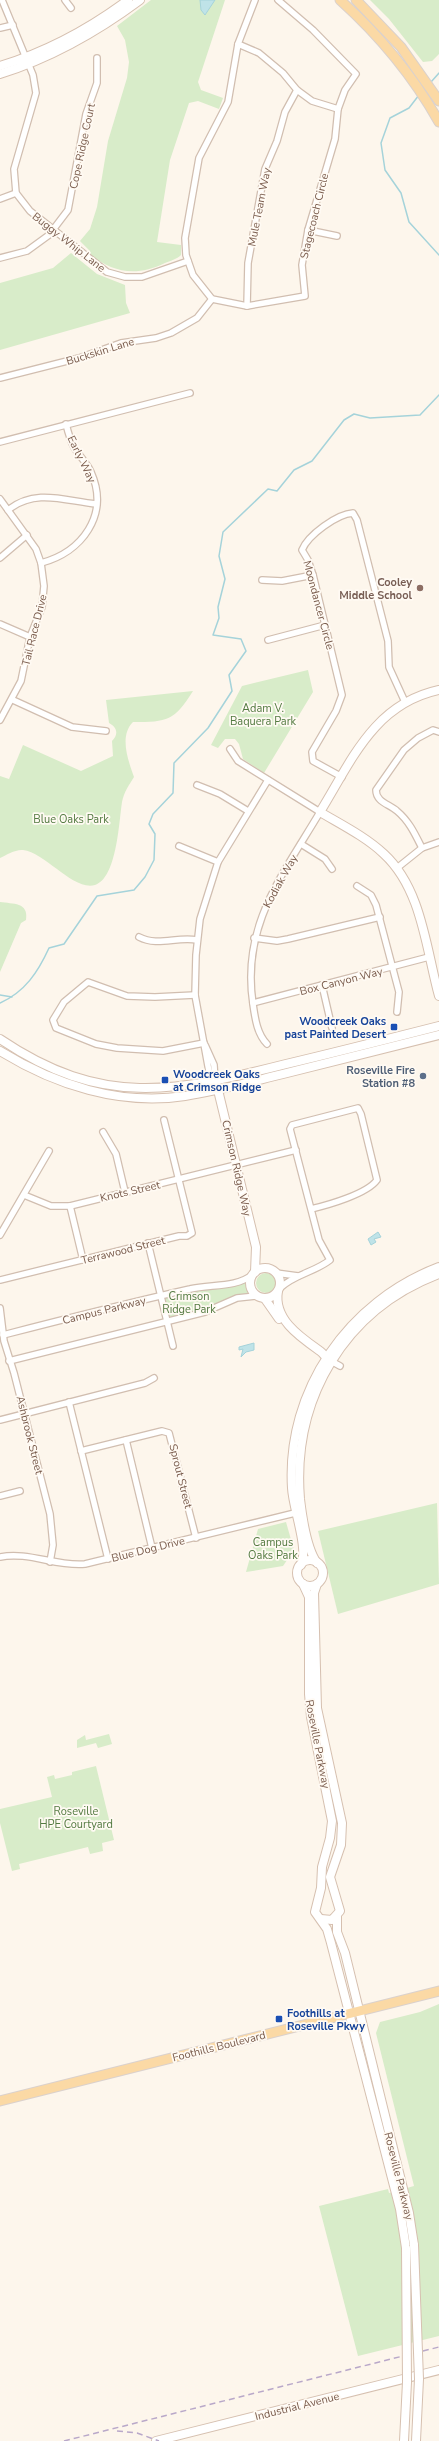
<svg xmlns="http://www.w3.org/2000/svg" width="439" height="2441" font-family="'Nunito Sans',sans-serif">
  <rect width="100%" height="100%" fill="#fdf6ec"/>
  <g fill="#d8ecc9">
    <path d="M151,0H225L198,82L201,90L223,98L219,109L198,101L189,103L170,160L157,242L181,245V255C177,259 170,261 165,263C136,277 113,273 88,253L90,251L80,241L90,229L97,207L108,141L127,78L129,62L125,40L117,26Z"/>
    <polygon points="370,0 439,0 439,54 432,61 423,62 389,19"/>
    <polygon points="71,253 97,274 125,285 126,303 130,313 0,350 0,283 53,268"/>
    <polygon points="308,670 313,692 264,773 243,759 239,744 235,739 225,739 218,748 211,745 242,686"/>
    <path d="M193,691C174,721 168,722 133,722C119,736 128,760 134,777C129,785 124,792 122,802C119,821 117,878 95,885C73,891 46,853 23,850C16,849 6,855 0,858V776L9,779L23,745L81,771L113,756L112,741C119,734 117,727 109,723L106,700Z"/>
    <path d="M0,902C13,904 29,902 26,920L21,923L0,972Z"/>
    <circle cx="266" cy="1283" r="10"/>
    <polygon points="247,1282 251,1294 172,1318 169,1316 165,1299 167,1297 196,1289"/>
    <polygon points="437,1503 439,1584 338,1614 318,1531"/>
    <polygon points="286,1522 294,1550 283,1566 246,1572 258,1529"/>
    <polygon points="109,1734 112,1744 98,1748 96,1743 77,1748 77,1740 85,1735 86,1740"/>
    <polygon points="96,1766 114,1840 102,1843 103,1851 90,1854 88,1847 19,1864 20,1869 12,1871 0,1823 0,1809 52,1797 47,1777 54,1775 55,1779 72,1775 72,1772"/>
    <polygon points="439,2004 439,2336 358,2356 319,2206 388,2189 389,2193 414,2186 376,2033 380,2022 420,2012"/>
  </g>
  <g fill="#bfe3e8" stroke="#a5d3da">
    <polygon points="200,0 215,0 205,15 201,10"/>
    <polygon points="378,1232 381,1237 374,1239 376,1242 371,1245 368,1239"/>
    <polygon points="254,1343 254,1350 246,1352 241,1357 243,1349 239,1350 239,1347"/>
  </g>
  <g fill="none" stroke-linecap="round" stroke-linejoin="round">
    <g stroke="#a5d3da" stroke-width="1.5">
      <polyline points="431,82 439,73"/>
      <polyline points="419,95 409,108 390,118 381,143 385,170 401,193 409,222 439,255"/>
      <polyline points="0,995 12,997"/>
      <path d="M0,1003C25,992 38,972 49,948L64,944L97,896L134,890L145,877L154,860L155,834L149,824L153,814L173,793L174,763L208,728L232,691L229,675L246,651L241,639L213,635L219,618L218,607L225,579L219,556L223,532L268,489L277,491L294,470L312,461L344,420L354,414L370,418L420,415L439,395"/>
    </g>
    <g stroke="#d1beb0" stroke-width="8">
      <g id="street">
        <polyline points="2,0 33,75 36,93 14,169 16,193 30,211 107,272 125,277 142,277 188,261"/>
        <polyline points="65,0 71,8"/>
        <polyline points="255,0 238,44 228,102 199,158 185,238 186,255 193,275 212,299 247,306 305,296 302,265 308,230 335,139 338,109 345,90 356,74 313,30 278,0"/>
        <polyline points="0,28 13,25"/>
        <polyline points="238,44 259,53 283,73 297,90 312,101 338,109"/>
        <polyline points="0,199 16,193"/>
        <polyline points="308,230 337,236"/>
        <polyline points="0,258 27,251 49,235 68,210 86,114 97,83 97,58"/>
        <polyline points="247,306 248,263 265,169 277,141 285,112 297,90"/>
        <polyline points="0,378 79,358 121,343 156,338 171,333 197,318 212,299"/>
        <polyline points="0,442 190,393"/>
        <polyline points="0,499 36,549 41,563 44,586 42,607 30,637 21,681 0,720"/>
        <path d="M8,510C36,488 65,501 96,504"/>
        <polyline points="0,558 27,535"/>
        <path d="M41,563C82,552 110,515 91,472C87,463 79,456 74,447C70,440 68,432 66,424"/>
        <polyline points="262,580 282,581 313,575"/>
        <polyline points="0,624 30,637"/>
        <polyline points="268,640 325,625"/>
        <polyline points="13,700 72,727 106,731"/>
        <path d="M230,749L238,761L320,812C282,876 241,926 253,1004C255,1018 257,1034 267,1044"/>
        <path d="M342,777L313,761L312,752L336,711L342,695L313,575L308,560L302,550C308,535 337,514 353,513L357,520L388,641L389,667L405,702"/>
        <polyline points="197,785 220,794 248,811"/>
        <polyline points="301,844 325,859 332,869"/>
        <polyline points="179,846 218,862"/>
        <path d="M422,848C415,834 409,821 397,811C389,804 376,802 376,790L404,750L418,738L433,730L439,732"/>
        <polyline points="397,868 422,848 439,842"/>
        <polyline points="357,886 371,895 376,905 399,992 397,1012"/>
        <path d="M139,937C158,947 177,936 197,940"/>
        <polyline points="254,938 277,941 288,939 380,917"/>
        <polyline points="322,985 332,1028"/>
        <polyline points="195,995 155,997 127,996 88,982 64,1002 53,1020 56,1028 96,1044 117,1048 163,1051 204,1043"/>
        <polyline points="253,1003 429,957"/>
        <polyline points="205,1045 214,1065 215,1082"/>
        <polyline points="215,1082 210,1076 208,1066 195,995 196,955 200,919 218,862 268,780"/>
        <polyline points="103,1132 116,1154 125,1192"/>
        <polyline points="24,1195 51,1206 70,1206 296,1150"/>
        <polyline points="70,1206 83,1260"/>
        <polyline points="0,1235 49,1151"/>
        <polyline points="148,1243 173,1346"/>
        <polyline points="276,1273 298,1276"/>
        <polyline points="0,1280 179,1236 187,1236 192,1233 164,1120"/>
        <path d="M280,1288C295,1274 315,1272 330,1260L319,1240L290,1129L292,1125L358,1108L361,1114L377,1180C367,1194 328,1205 311,1209"/>
        <polyline points="0,1308 4,1341 14,1373 50,1514 53,1545 50,1562"/>
        <path d="M3,1335C65,1319 128,1303 190,1289C210,1284 236,1288 252,1275"/>
        <polyline points="9,1361 205,1312 237,1298 257,1296"/>
        <polyline points="331,1361 340,1366"/>
        <polyline points="69,1402 108,1559"/>
        <polyline points="0,1420 145,1383 154,1378"/>
        <polyline points="126,1440 152,1548"/>
        <polyline points="81,1451 162,1431 169,1433 196,1538"/>
        <polyline points="0,1496 20,1491"/>
        <path d="M0,1557C28,1551 57,1567 85,1564L295,1513"/>
      </g>
    </g>
    <g stroke="#d6c0b0" stroke-width="10">
      <g id="secondary">
        <path d="M0,66C46,52 89,29 128,0"/>
        <path d="M0,74C51,58 97,32 140,0"/>
        <path d="M439,690C374,704 352,760 320,812C342,825 366,837 384,854C422,889 426,949 439,996"/>
        <path d="M0,1039C102,1108 175,1092 286,1064C337,1052 388,1039 439,1026"/>
        <path d="M0,1051C55,1085 120,1106 185,1096C218,1091 250,1082 283,1074C335,1061 387,1048 439,1035"/>
        <polyline points="217,1086 256,1247 255,1272"/>
        <circle cx="265" cy="1283" r="15"/>
        <path d="M278,1291C273,1319 300,1337 320,1351C324,1354 325,1357 329,1360"/>
        <polyline points="265,1299 279,1319"/>
        <circle cx="310" cy="1573" r="13"/>
        <path d="M317,1563C307,1549 302,1516 300,1499C292,1399 344,1310 439,1274"/>
        <path d="M301,1565C309,1548 293,1509 292,1488C286,1390 349,1301 439,1267"/>
        <polyline points="303,1584 309,1597 309,1694 311,1717 332,1821 330,1838 322,1867 321,1888 315,1912 327,1929 331,1943 400,2209 406,2248"/>
        <polyline points="317,1584 314,1593 317,1708 342,1823 341,1845 330,1877 340,1911 332,1920 321,1919"/>
        <polyline points="337,1917 337,1932 345,1953 409,2213 414,2245"/>
        <polyline points="156,2441 439,2370"/>
      </g>
    </g>
    <g stroke="#dad1cd" stroke-width="11">
      <g id="primary">
        <path d="M340,0C380,36 413,76 439,122"/>
        <polyline points="356,0 401,47 439,101"/>
        <polyline points="0,2101 439,1991"/>
      </g>
    </g>
    <use href="#street" stroke="#fff" stroke-width="5.5"/>
    <use href="#secondary" stroke="#fff" stroke-width="8"/>
    <use href="#primary" stroke="#fbd9a5" stroke-width="9"/>
    <g stroke="#b9a8c9" stroke-width="1.5" stroke-dasharray="6 4" stroke-linecap="butt">
      <polyline points="117,2431 137,2433 159,2441"/>
      <polyline points="64,2441 439,2347"/>
    </g>
    <g stroke="#d6c0b0" stroke-width="10" stroke-linecap="butt">
      <g id="secondary-bridge">
        <polyline points="414,2245 419,2379 416,2441"/>
        <polyline points="404,2441 407,2382 406,2248"/>
      </g>
    </g>
    <use href="#secondary-bridge" stroke="#fff" stroke-width="8"/>
  </g>
  <circle fill="#8d6e63" stroke="#fffaf3" stroke-width="1.5" cx="420" cy="588" r="4"/>
  <g fill="#1a4fb4" stroke="#fffaf3" stroke-width="1.5">
    <rect x="390" y="1023" width="8" height="8" rx="2"/>
    <rect x="161" y="1076" width="8" height="8" rx="2"/>
    <rect x="275" y="2015" width="8" height="8" rx="2"/>
  </g>
  <circle fill="#5c6f8a" stroke="#fffaf3" stroke-width="1.5" cx="423" cy="1076" r="4"/>
  <g text-anchor="middle" stroke-width="3.5" stroke-linejoin="round" paint-order="stroke">
    <g font-size="11" fill="#7a5c4d" stroke="#fffaf3">
      <text transform="translate(82 146) rotate(-78)" y="4">Cope Ridge Court</text>
      <text transform="translate(259 207) rotate(-79)" y="4">Mule Team Way</text>
      <text transform="translate(314 216) rotate(-76)" y="4">Stagecoach Circle</text>
      <text transform="translate(69 242) rotate(38)" y="4">Buggy Whip Lane</text>
      <text transform="translate(100 351) rotate(-17)" y="4">Buckskin Lane</text>
      <text transform="translate(82 459) rotate(64)" y="4">Early Way</text>
      <text transform="translate(319 605) rotate(75)" y="4">Moondancer Circle</text>
      <text transform="translate(34 630) rotate(-76)" y="4">Tail Race Drive</text>
      <text transform="translate(280 881) rotate(-61)" y="4">Kodiak Way</text>
      <text transform="translate(341 981) rotate(-14)" y="4">Box Canyon Way</text>
      <text transform="translate(237 1168) rotate(77)" y="4">Crimson Ridge Way</text>
      <text transform="translate(130 1191) rotate(-13)" y="4">Knots Street</text>
      <text transform="translate(123 1250) rotate(-14)" y="4">Terrawood Street</text>
      <text transform="translate(104 1310) rotate(-14)" y="4">Campus Parkway</text>
      <text transform="translate(30 1435) rotate(76)" y="4">Ashbrook Street</text>
      <text transform="translate(181 1476) rotate(76)" y="4">Sprout Street</text>
      <text transform="translate(148 1549) rotate(-14)" y="4">Blue Dog Drive</text>
      <text transform="translate(318 1744) rotate(79)" y="4">Roseville Parkway</text>
      <text transform="translate(219 2046) rotate(-14)" y="4">Foothills Boulevard</text>
      <text transform="translate(399 2176) rotate(76)" y="4">Roseville Parkway</text>
      <text transform="translate(297 2406) rotate(-14)" y="4">Industrial Avenue</text>
    </g>
    <g font-size="11" font-weight="bold" fill="#785e54" stroke="#fffaf3" text-anchor="end">
      <text x="412" y="586">Cooley<tspan x="412" dy="13">Middle School</tspan></text>
    </g>
    <g font-size="11" fill="#537a41" stroke="#fffaf3">
      <text x="263" y="712">Adam V.<tspan x="263" dy="13">Baquera Park</tspan></text>
      <text x="71" y="823">Blue Oaks Park</text>
      <text x="189" y="1300">Crimson<tspan x="189" dy="13">Ridge Park</tspan></text>
      <text x="273" y="1546">Campus<tspan x="273" dy="13">Oaks Park</tspan></text>
      <text x="76" y="1815">Roseville<tspan x="76" dy="13">HPE Courtyard</tspan></text>
    </g>
    <g font-size="11" font-weight="bold" fill="#164399" stroke="#fffaf3" text-anchor="start">
      <text x="386" y="1025" text-anchor="end">Woodcreek Oaks<tspan x="386" dy="13">past Painted Desert</tspan></text>
      <text x="173" y="1078">Woodcreek Oaks<tspan x="173" dy="13">at Crimson Ridge</tspan></text>
      <text x="287" y="2017">Foothills at<tspan x="287" dy="13">Roseville Pkwy</tspan></text>
    </g>
    <g font-size="11" font-weight="bold" fill="#4e5e75" stroke="#fffaf3" text-anchor="end">
      <text x="415" y="1074">Roseville Fire<tspan x="415" dy="13">Station #8</tspan></text>
    </g>
  </g>
</svg>
